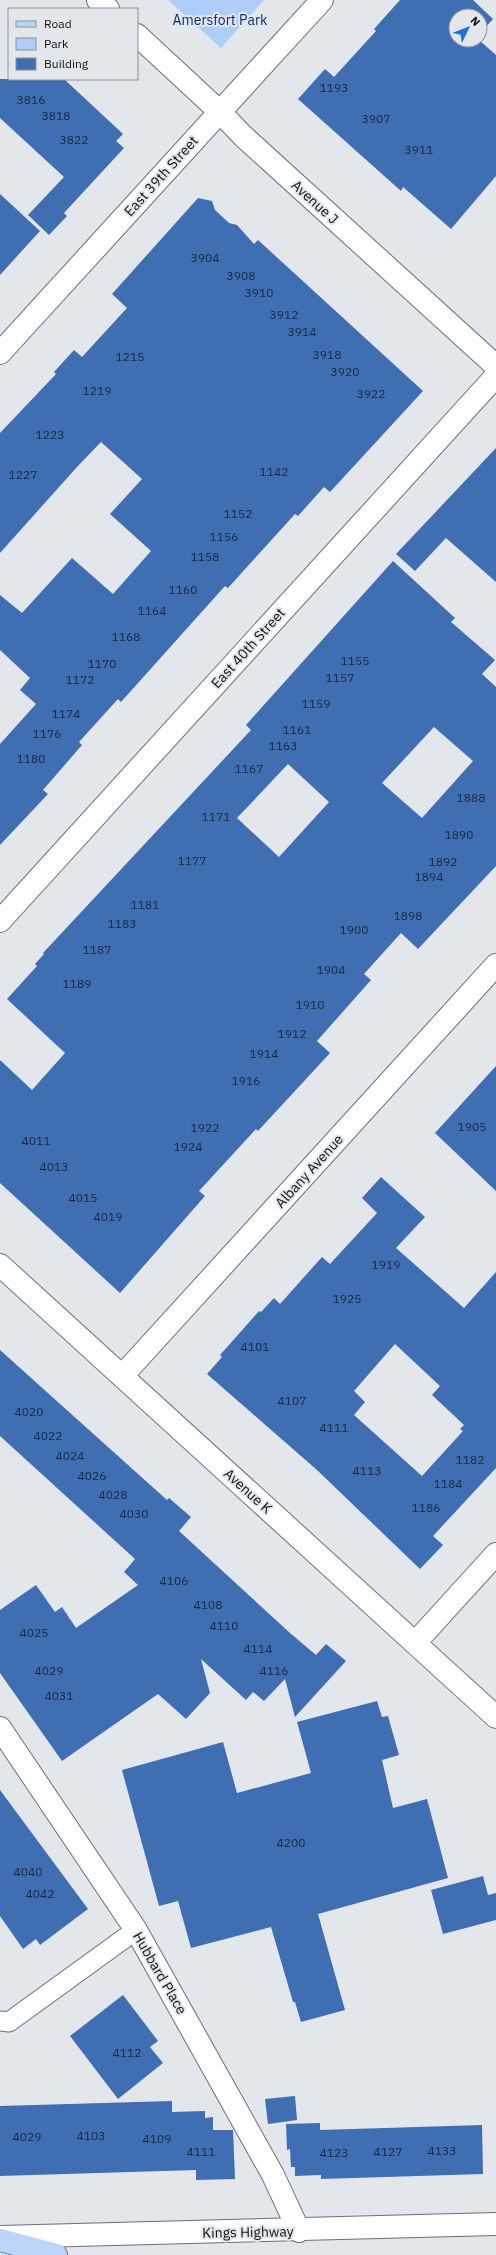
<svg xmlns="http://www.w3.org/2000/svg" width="496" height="2255" font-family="'IBM Plex Sans',sans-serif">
  <rect width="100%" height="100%" fill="#e3e7ec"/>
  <polygon fill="#afcdf9" points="168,0 264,0 221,48"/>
  <g fill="#3f6eb3" fill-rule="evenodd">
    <polygon points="400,0 473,0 493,19 480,33 480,16 456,16 456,40 479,40 496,55 496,176 451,229 403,187 401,191 298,99 325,69 334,77 376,31 374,29"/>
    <polygon points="0,79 64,79 123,134 116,141 124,148 64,213 67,216 49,235 28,215 64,177 0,118"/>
    <polygon points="0,194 40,231 0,275"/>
    <polygon points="198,198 212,201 215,210 229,223 237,225 254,244 258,240 423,391 330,492 324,487 298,516 295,514 228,588 225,586 121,702 118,699 79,742 82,745 43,790 48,794 0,845 0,744 36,704 20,690 30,678 0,650 0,595 22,613 72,558 113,594 151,551 110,514 142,479 101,442 77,467 0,553 0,433 56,374 54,372 74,350 82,357 127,308 112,294"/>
    <polygon points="496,448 496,582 446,538 415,571 396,554"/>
    <path d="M393,561L455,618L451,622L495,660L482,674L496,687V866L418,949L401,933L364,974L371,980L317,1041L330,1053L258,1131L256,1129L199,1191L205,1196L120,1293L0,1183V1060L32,1090L65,1053L7,999L37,966L35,964L44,954L43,953L251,730L246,725ZM434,727L473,761L422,818L382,783ZM288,764L329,802L279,857L237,818Z"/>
    <polygon points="496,1066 496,1191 435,1133"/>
    <path d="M381,1177L425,1217L396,1248L464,1308L496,1272V1468L433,1536L443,1545L420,1569L317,1470L207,1374L222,1357L220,1355L259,1311L261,1312L274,1298L280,1304L322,1257L330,1264L377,1213L362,1198ZM395,1344L440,1386L432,1395L464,1425L460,1429L463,1431L422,1476L354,1415L365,1402L354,1391Z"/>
    <polygon points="0,1350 167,1500 169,1498 191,1517 179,1531 290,1633 316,1655 326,1644 346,1661 295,1717 285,1679 264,1701 253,1692 246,1700 201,1659 210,1693 186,1719 158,1694 62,1761 0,1673 0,1610 36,1585 55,1612 62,1607 76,1628 138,1585 124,1572 135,1559 0,1436"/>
    <polygon points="377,1701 382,1717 388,1716 399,1755 382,1760 393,1808 427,1799 448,1878 318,1914 345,2010 301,2022 295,2002 293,2002 271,1927 191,1948 178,1901 159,1906 122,1770 223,1742 237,1793 311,1773 297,1722"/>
    <polygon points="0,1790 88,1909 40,1945 36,1939 23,1949 0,1916"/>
    <polygon points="483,1876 488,1895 496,1893 496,1920 443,1934 431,1890"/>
    <polygon points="123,1995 158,2041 150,2047 163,2063 118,2099 70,2036"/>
    <polygon points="295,2096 297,2120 268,2124 265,2099"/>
    <polygon points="172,2101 172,2112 205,2111 205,2118 213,2117 213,2130 233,2130 235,2179 196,2180 196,2170 0,2176 0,2106"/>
    <polygon points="320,2123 320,2130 482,2125 483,2174 321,2179 321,2175 295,2176 295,2167 291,2167 290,2149 287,2150 286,2124"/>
  </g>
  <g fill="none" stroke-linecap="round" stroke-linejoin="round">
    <g stroke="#6b6e73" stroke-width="21">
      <polyline id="lane" points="0,2021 9,2022 136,1930"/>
    </g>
    <g stroke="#6b6e73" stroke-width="24">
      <g id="street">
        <polyline points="98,0 108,9"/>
        <polyline points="137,35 220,112 243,136 496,366"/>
        <polyline points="0,353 322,0"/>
        <polyline points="0,921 496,376"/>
        <polyline points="122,1376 496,965"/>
        <polyline points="415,1643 496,1554"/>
        <polyline points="0,1728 136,1930 273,2175 299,2231"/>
      </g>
    </g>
    <g stroke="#6b6e73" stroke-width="24">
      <g id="secondary">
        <polyline points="0,1265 496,1717"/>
        <polyline points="0,2237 496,2224"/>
      </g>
    </g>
    <g stroke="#627da5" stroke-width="24">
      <polyline id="primary" points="0,2240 56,2255"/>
    </g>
    <use href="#lane" stroke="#fff" stroke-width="19"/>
    <use href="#street" stroke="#fff" stroke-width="22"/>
    <use href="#secondary" stroke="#fff" stroke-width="22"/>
    <use href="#primary" stroke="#bcd4f8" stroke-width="22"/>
  </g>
  <g text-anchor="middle" stroke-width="4" stroke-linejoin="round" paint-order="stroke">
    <g font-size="12" fill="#1a283a">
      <text x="334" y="92">1193</text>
      <text x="31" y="104">3816</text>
      <text x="56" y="120">3818</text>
      <text x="376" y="123">3907</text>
      <text x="74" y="144">3822</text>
      <text x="419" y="154">3911</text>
      <text x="205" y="262">3904</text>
      <text x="241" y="280">3908</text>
      <text x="259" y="297">3910</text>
      <text x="284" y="319">3912</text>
      <text x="302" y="336">3914</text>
      <text x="327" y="359">3918</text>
      <text x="130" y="361">1215</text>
      <text x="345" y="376">3920</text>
      <text x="97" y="395">1219</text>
      <text x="371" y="398">3922</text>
      <text x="50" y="439">1223</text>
      <text x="274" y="476">1142</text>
      <text x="23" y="479">1227</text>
      <text x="238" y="518">1152</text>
      <text x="224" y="541">1156</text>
      <text x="205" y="561">1158</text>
      <text x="183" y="594">1160</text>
      <text x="152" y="615">1164</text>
      <text x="126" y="641">1168</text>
      <text x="355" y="665">1155</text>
      <text x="102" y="668">1170</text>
      <text x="340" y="682">1157</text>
      <text x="80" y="684">1172</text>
      <text x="316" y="708">1159</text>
      <text x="66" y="718">1174</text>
      <text x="297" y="734">1161</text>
      <text x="47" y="738">1176</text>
      <text x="283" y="750">1163</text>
      <text x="31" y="763">1180</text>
      <text x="249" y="773">1167</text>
      <text x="471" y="802">1888</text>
      <text x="216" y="821">1171</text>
      <text x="459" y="839">1890</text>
      <text x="192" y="865">1177</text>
      <text x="443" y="866">1892</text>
      <text x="429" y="881">1894</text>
      <text x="145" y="909">1181</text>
      <text x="408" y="920">1898</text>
      <text x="122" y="928">1183</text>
      <text x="354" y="934">1900</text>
      <text x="97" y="954">1187</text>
      <text x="331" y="974">1904</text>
      <text x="77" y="988">1189</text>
      <text x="310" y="1009">1910</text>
      <text x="292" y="1038">1912</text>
      <text x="264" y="1058">1914</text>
      <text x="246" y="1085">1916</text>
      <text x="472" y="1131">1905</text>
      <text x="205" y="1132">1922</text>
      <text x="36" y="1145">4011</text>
      <text x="188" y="1151">1924</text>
      <text x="54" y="1171">4013</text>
      <text x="83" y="1202">4015</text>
      <text x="108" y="1221">4019</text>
      <text x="386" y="1269">1919</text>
      <text x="347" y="1303">1925</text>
      <text x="255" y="1351">4101</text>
      <text x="292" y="1405">4107</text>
      <text x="29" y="1416">4020</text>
      <text x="334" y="1432">4111</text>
      <text x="48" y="1440">4022</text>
      <text x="70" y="1460">4024</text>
      <text x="470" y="1464">1182</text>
      <text x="367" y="1475">4113</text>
      <text x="92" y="1480">4026</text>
      <text x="448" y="1488">1184</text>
      <text x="113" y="1499">4028</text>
      <text x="426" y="1512">1186</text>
      <text x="134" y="1518">4030</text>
      <text x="174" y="1585">4106</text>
      <text x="208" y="1609">4108</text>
      <text x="224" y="1630">4110</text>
      <text x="34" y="1637">4025</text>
      <text x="258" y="1653">4114</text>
      <text x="49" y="1675">4029</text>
      <text x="274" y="1675">4116</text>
      <text x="59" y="1700">4031</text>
      <text x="291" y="1847">4200</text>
      <text x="28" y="1876">4040</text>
      <text x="40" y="1898">4042</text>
      <text x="127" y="2057">4112</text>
      <text x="91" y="2140">4103</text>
      <text x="27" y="2141">4029</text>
      <text x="157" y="2143">4109</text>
      <text x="442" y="2155">4133</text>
      <text x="201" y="2156">4111</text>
      <text x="388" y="2156">4127</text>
      <text x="334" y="2157">4123</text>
    </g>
    <g font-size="14" fill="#033374" stroke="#e3e7ec">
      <text x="220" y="25">Amersfort Park</text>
    </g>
    <g font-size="14" fill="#0e1011" stroke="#e3e7ec">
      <text transform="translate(161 176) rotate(-48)" y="5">East 39th Street</text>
      <text transform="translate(315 202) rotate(42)" y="5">Avenue J</text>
      <text transform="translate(248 648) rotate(-48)" y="5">East 40th Street</text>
      <text transform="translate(309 1171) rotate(-48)" y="5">Albany Avenue</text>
      <text transform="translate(248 1491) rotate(42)" y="5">Avenue K</text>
      <text transform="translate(160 1973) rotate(60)" y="5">Hubbard Place</text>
      <text transform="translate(248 2232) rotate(-1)" y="5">Kings Highway</text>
    </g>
  </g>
  <rect x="8" y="8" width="130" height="72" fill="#e3e7ec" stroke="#8e9194"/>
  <rect x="16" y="21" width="20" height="6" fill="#bcd4f8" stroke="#8e9194"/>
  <text x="44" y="28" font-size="12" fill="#0e1011">Road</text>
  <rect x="16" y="38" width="20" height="12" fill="#afcdf9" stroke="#8e9194"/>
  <text x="44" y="48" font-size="12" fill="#0e1011">Park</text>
  <rect x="16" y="58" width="20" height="12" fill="#3f6eb3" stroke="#8e9194"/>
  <text x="44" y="68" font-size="12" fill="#0e1011">Building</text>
  <g transform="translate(468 28) rotate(47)"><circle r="19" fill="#e3e7ec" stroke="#8e9194"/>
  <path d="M0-3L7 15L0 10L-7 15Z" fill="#236fda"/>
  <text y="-6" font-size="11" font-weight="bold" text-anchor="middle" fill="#0e1011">N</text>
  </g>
</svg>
